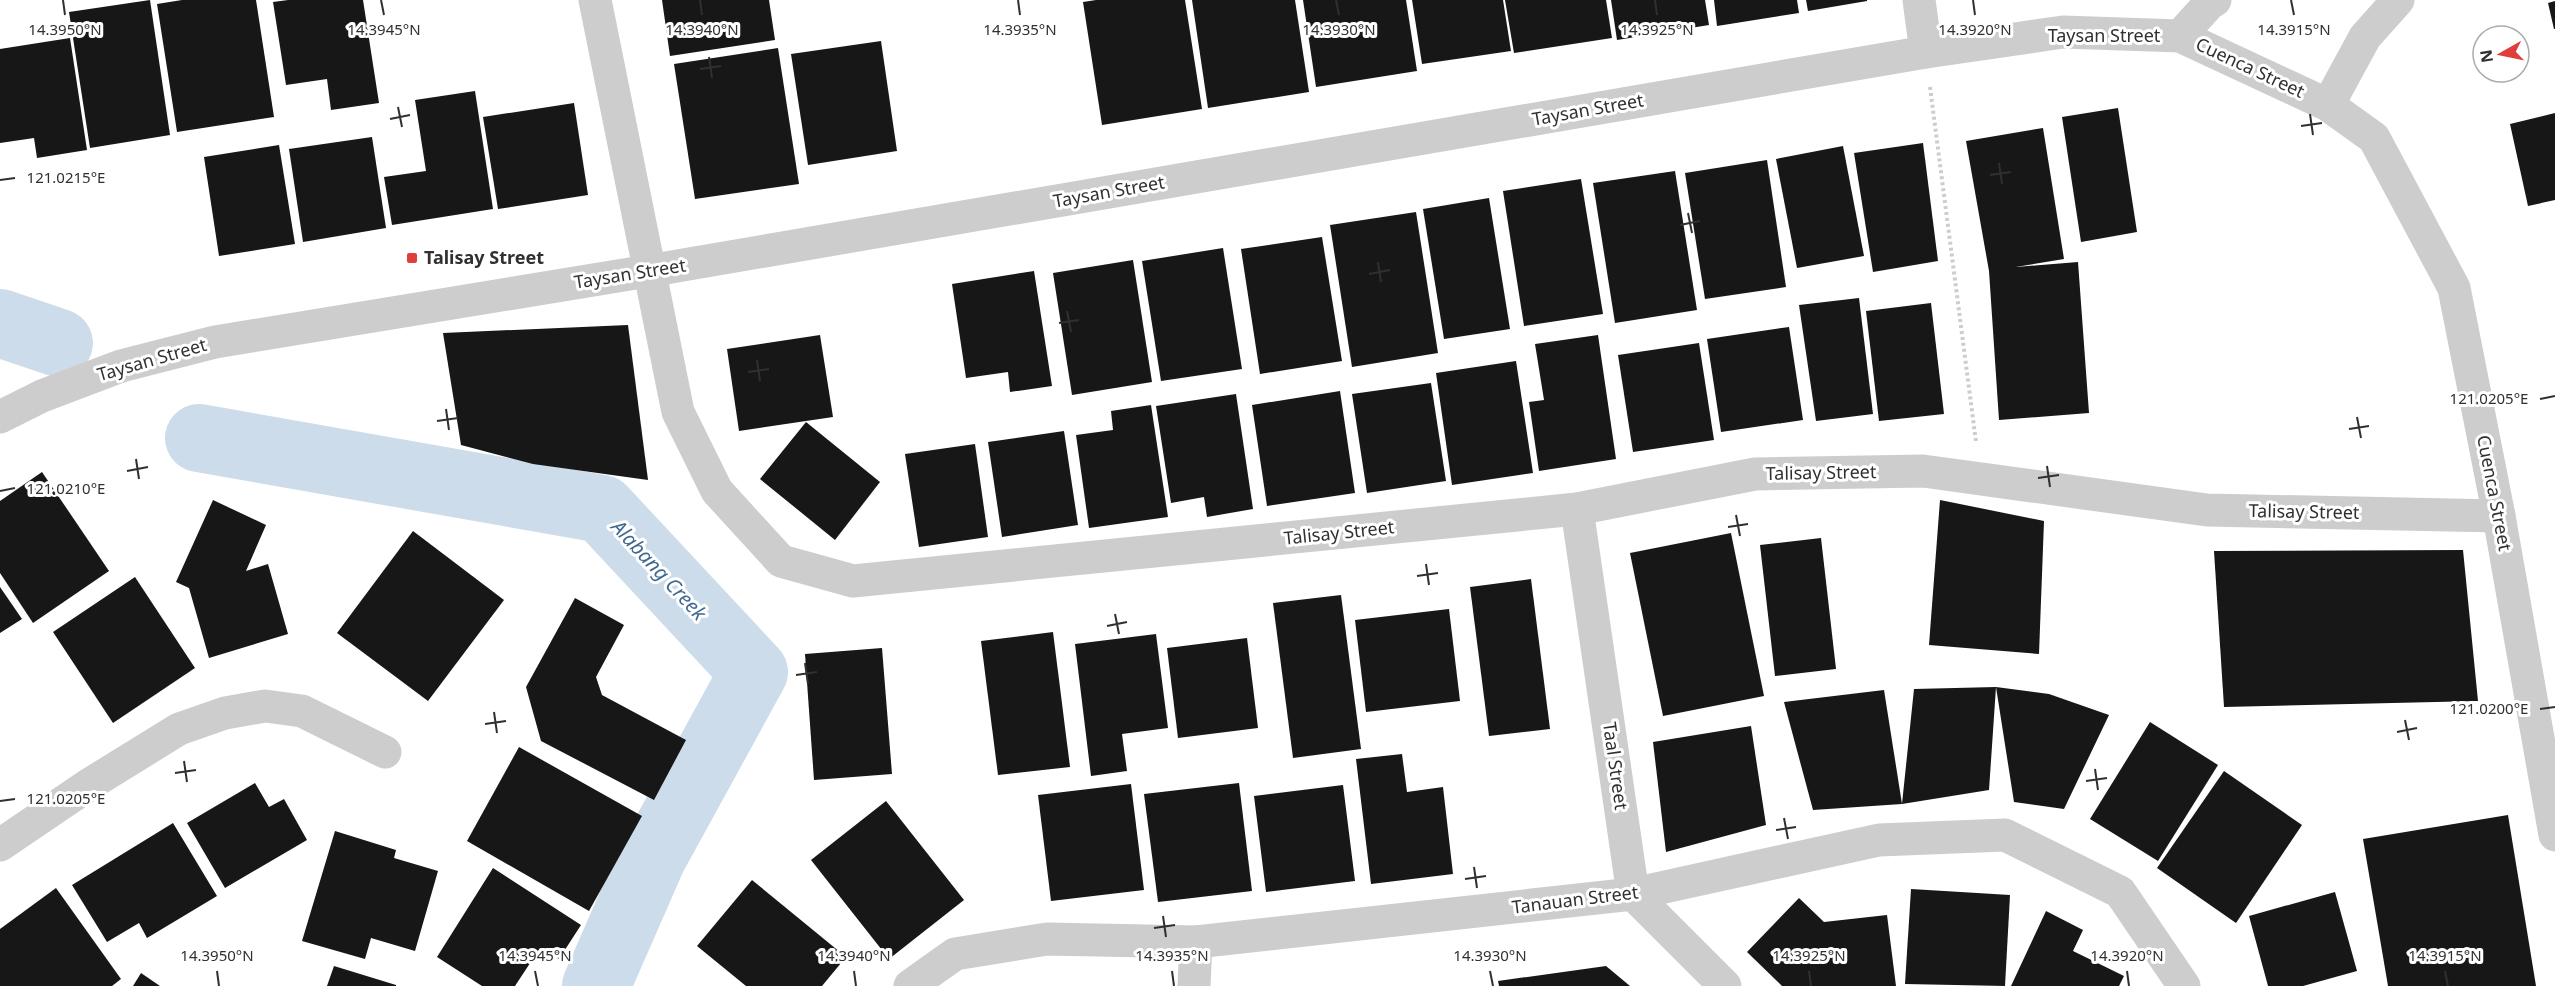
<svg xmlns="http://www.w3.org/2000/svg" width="2555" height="986" font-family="'Noto Sans',sans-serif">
  <rect width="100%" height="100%" fill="#fff"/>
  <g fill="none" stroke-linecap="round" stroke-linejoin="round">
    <g stroke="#ccdceb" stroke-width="68">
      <polyline points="0,323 59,343"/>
      <polyline points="199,438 602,509 754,672 652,858 596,986"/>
    </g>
  </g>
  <g fill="#171717">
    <polygon points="150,0 170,135 90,148 69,12"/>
    <polygon points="182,0 256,0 274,117 177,132 157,4"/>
    <polygon points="288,0 363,0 379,103 331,110 327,79 286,85 273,2"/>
    <polygon points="662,0 769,0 775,40 670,56"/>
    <polygon points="1096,0 1185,0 1202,109 1102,125 1083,2"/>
    <polygon points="1192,0 1295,0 1309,92 1208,108"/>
    <polygon points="1303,0 1406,0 1417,71 1316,87"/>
    <polygon points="1412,0 1503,0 1511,51 1422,64"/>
    <polygon points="1505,0 1606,0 1612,38 1514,53"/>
    <polygon points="1611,0 1705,0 1709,25 1617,40"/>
    <polygon points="1714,0 1797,0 1799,13 1717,26"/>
    <polygon points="1806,0 1867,0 1867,1 1808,11"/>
    <polygon points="2555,1 2555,29 2554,29 2548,3"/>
    <polygon points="70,38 87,150 37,158 34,138 0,143 0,49"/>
    <polygon points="881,41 897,151 808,165 791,54"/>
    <polygon points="778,48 799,184 695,199 674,64"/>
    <polygon points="475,91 493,209 392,225 384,177 426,171 415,100"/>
    <polygon points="574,103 588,195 498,209 483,117"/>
    <polygon points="2118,108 2137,232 2081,242 2062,117"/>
    <polygon points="2555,113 2555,200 2528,206 2510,124"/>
    <polygon points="2043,128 2064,259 2016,267 2078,262 2089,413 1999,420 1989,271 1966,141"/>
    <polygon points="372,137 386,228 303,242 289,149"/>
    <polygon points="1923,143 1938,261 1873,272 1854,153"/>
    <polygon points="279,145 295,244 219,256 204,157"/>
    <polygon points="1843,146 1864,256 1797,268 1776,159"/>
    <polygon points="1767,160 1786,287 1705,299 1685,173"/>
    <polygon points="1675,171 1697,310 1615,323 1593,183"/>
    <polygon points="1581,179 1603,314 1524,326 1503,191"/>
    <polygon points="1489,198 1510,329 1444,339 1423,209"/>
    <polygon points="1416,212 1438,353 1352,367 1330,225"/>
    <polygon points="1322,237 1342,361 1260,374 1241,249"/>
    <polygon points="1223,248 1242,369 1161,381 1142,261"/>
    <polygon points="1133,260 1152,382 1072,395 1053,273"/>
    <polygon points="1034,271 1052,386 1010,392 1008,372 966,378 952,284"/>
    <polygon points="1859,298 1873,414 1816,421 1799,305"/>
    <polygon points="1931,303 1944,414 1879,421 1866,311"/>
    <polygon points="628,325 648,480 533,464 461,445 443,333"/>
    <polygon points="1789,327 1803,420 1721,432 1707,339"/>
    <polygon points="820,335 833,417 739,431 727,349"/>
    <polygon points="1598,335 1616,459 1539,471 1529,402 1544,400 1535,344"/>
    <polygon points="1699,343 1714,440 1633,452 1618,355"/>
    <polygon points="1516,361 1533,473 1452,485 1436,373"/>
    <polygon points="1431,383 1446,481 1367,493 1352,394"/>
    <polygon points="1340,391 1355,493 1267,506 1252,405"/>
    <polygon points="1236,394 1253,509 1207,517 1204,497 1171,503 1156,406"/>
    <polygon points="1151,405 1168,517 1089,528 1076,435 1113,430 1111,411"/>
    <polygon points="806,422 880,482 835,540 760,479"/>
    <polygon points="1064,431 1078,525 1002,537 988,442"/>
    <polygon points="975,444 988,537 919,547 905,454"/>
    <polygon points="42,472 109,571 33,623 0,573 0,501"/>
    <polygon points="213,500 266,525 246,571 268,564 288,634 209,658 189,588 176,582"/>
    <polygon points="1940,500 2044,521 2039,654 1929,645"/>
    <polygon points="413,531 504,600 428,701 337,633"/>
    <polygon points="1731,533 1764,696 1663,716 1630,553"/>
    <polygon points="1821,538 1836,669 1775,676 1760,545"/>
    <polygon points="2463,550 2478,701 2224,707 2214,551"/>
    <polygon points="135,577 195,668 113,723 53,632"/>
    <polygon points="1531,579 1550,729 1489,736 1470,587"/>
    <polygon points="0,587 22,619 0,633"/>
    <polygon points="1341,595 1361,749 1293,758 1273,603"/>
    <polygon points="575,598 624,625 596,677 602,695 686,740 654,800 541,741 526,687"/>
    <polygon points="1449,609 1460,701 1366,712 1355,620"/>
    <polygon points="1053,632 1070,767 998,775 981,641"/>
    <polygon points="1156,634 1168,728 1122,734 1127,771 1091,776 1075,644"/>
    <polygon points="1247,638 1258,728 1178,738 1167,648"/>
    <polygon points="882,648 892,774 814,780 805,654"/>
    <polygon points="1996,687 2049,694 2109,715 2064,809 2014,802 1996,687 1989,790 1902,804 1914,689"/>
    <polygon points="1884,690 1902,804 1813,810 1784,702"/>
    <polygon points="2150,722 2218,765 2158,861 2090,819"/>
    <polygon points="1751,726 1766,825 1666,852 1653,742"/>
    <polygon points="519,747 642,816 589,911 467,841"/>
    <polygon points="1402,754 1407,792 1443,787 1453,874 1371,884 1356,759"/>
    <polygon points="2224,771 2302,825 2236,923 2157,868"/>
    <polygon points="255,783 269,807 284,799 307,840 225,888 187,823"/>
    <polygon points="1239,783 1252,891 1158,902 1144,794"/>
    <polygon points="1131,784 1144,890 1051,901 1038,795"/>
    <polygon points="1343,785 1355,881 1266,892 1254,796"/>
    <polygon points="886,801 964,900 889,959 811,860"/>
    <polygon points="2508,815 2536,986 2388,986 2363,839"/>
    <polygon points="173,823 217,896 147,938 139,923 107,942 72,885"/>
    <polygon points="335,831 396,850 394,858 438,871 415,951 371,938 365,959 302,941"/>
    <polygon points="493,868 581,925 559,959 540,948 515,986 482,986 437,957"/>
    <polygon points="752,880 846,957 822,986 746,986 697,946"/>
    <polygon points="56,888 121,979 112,986 0,986 0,929"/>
    <polygon points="1911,889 2010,895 2005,986 1905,984"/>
    <polygon points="2335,892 2357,971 2303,986 2268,986 2249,916"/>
    <polygon points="1799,898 1824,922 1887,915 1896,986 1782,986 1747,952"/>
    <polygon points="2046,911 2083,930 2073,951 2124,976 2119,986 2011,986"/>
    <polygon points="334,966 396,985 396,986 327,986"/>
    <polygon points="1606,966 1630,986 1499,986 1498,981"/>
    <polygon points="141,973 160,986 133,986"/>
  </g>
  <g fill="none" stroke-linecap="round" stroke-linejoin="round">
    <polyline stroke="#cdcdcd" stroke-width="4" stroke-dasharray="3 3" stroke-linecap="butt" points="1930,87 1976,442"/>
    <g stroke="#cdcdcd" stroke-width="33">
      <polyline points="595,0 678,412 717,491 781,561 853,581 1577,509 1755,474 1923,471 2207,510 2499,516"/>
      <polyline points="1919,0 1926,52"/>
      <polyline points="2180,36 2209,4 2215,0"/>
      <polyline points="2328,105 2365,37 2398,0"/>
      <polyline points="1577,509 1633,894 1725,986"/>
      <polyline points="0,845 90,784 179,729 225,713 265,706 302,711 385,752"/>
      <polyline points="910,986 955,954 1047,939 1196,942 1633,894 1879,840 2005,835 2120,892 2184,986"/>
      <polyline points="1194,986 1196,942"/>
    </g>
    <polyline stroke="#cdcdcd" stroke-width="33" points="0,417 42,396 121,366 215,342 648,271 1926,52 2063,32 2180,36 2328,105 2374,138 2454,288 2499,516 2555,835"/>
  </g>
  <path fill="none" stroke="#303030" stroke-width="2" d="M63,0L65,15M381,0L384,15M700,0L702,15M1018,0L1020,15M1336,0L1339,15M1655,0L1657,15M1973,0L1975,15M2291,0L2294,15M709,57L712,78M700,69L721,66M398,107L402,127M2310,114L2313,135M390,119L410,115M2301,126L2322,123M1999,163L2002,184M1990,175L2011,172M0,180L15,178M1688,213L1692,233M1680,225L1700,221M1378,262L1381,282M1369,274L1390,270M1067,311L1071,332M1059,323L1079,320M757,360L760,381M748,372L769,369M2540,399L2555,396M446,409L449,430M2357,417L2361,438M437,421L458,418M2349,429L2369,426M136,459L139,479M2047,466L2050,487M127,471L148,467M2038,478L2059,475M0,491L15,488M1736,515L1740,536M1728,527L1748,524M1426,564L1429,585M1417,576L1438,573M1115,614L1119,634M1107,626L1127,622M805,663L808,684M796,675L817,672M2540,709L2555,707M494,712L497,733M2405,720L2409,740M485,724L506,721M2397,732L2417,728M184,761L187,782M2095,769L2098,790M175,773L196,770M2086,781L2107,778M0,801L15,799M1784,818L1788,839M1776,830L1796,827M1474,867L1477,888M1465,879L1486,876M1163,916L1166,937M1154,928L1175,925M217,971L219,986M535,971L538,986M854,971L856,986M1172,971L1174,986M1490,971L1493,986M1809,971L1811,986M2127,971L2129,986M2445,971L2448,986"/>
  <rect fill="#df3f3b" stroke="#fff" stroke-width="2" x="406" y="252" width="12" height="12" rx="3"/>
  <g text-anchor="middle" stroke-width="6" stroke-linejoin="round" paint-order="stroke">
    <g font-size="18" fill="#303030" stroke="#fff">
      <text x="2104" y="42">Taysan Street</text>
      <text transform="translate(2250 68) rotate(25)" y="6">Cuenca Street</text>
      <text transform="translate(1588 110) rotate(-10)" y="6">Taysan Street</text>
      <text transform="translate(1109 192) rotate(-10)" y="6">Taysan Street</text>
      <text transform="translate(630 274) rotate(-9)" y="6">Taysan Street</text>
      <text transform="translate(152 360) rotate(-16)" y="6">Taysan Street</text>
      <text transform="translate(1821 473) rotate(-1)" y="6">Talisay Street</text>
      <text transform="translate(2494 493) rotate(79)" y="6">Cuenca Street</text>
      <text transform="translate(2304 512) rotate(1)" y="6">Talisay Street</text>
      <text transform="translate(1339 533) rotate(-6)" y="6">Talisay Street</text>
      <text transform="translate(1615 766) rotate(82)" y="6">Taal Street</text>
      <text transform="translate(1575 900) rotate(-7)" y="6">Tanauan Street</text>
    </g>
    <g font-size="18" font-weight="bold" fill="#303030" stroke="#fff" text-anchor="start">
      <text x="424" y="264">Talisay Street</text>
    </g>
    <g font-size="20" font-style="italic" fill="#406990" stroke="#fff">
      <text transform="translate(659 570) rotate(47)" y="7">Alabang Creek</text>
    </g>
  </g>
  <g font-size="15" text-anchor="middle" fill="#303030" stroke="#fff" stroke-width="6" stroke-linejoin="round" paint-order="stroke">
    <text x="65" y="35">14.3950°N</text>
    <text x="384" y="35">14.3945°N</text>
    <text x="702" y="35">14.3940°N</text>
    <text x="1020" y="35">14.3935°N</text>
    <text x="1339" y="35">14.3930°N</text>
    <text x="1657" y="35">14.3925°N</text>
    <text x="1975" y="35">14.3920°N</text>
    <text x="2294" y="35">14.3915°N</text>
    <text x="66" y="183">121.0215°E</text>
    <text x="2489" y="404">121.0205°E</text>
    <text x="66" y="494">121.0210°E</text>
    <text x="2489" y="714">121.0200°E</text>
    <text x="66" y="804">121.0205°E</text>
    <text x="217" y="961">14.3950°N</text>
    <text x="535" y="961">14.3945°N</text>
    <text x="854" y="961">14.3940°N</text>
    <text x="1172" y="961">14.3935°N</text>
    <text x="1490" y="961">14.3930°N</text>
    <text x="1809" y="961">14.3925°N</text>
    <text x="2127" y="961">14.3920°N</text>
    <text x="2445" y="961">14.3915°N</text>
  </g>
  <g transform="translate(2501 54) rotate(261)"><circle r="28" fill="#ffffff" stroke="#acacac" stroke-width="1.5"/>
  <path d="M0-4.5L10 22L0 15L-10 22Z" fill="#df3f3b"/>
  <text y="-9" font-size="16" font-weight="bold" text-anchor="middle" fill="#303030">N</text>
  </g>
</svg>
